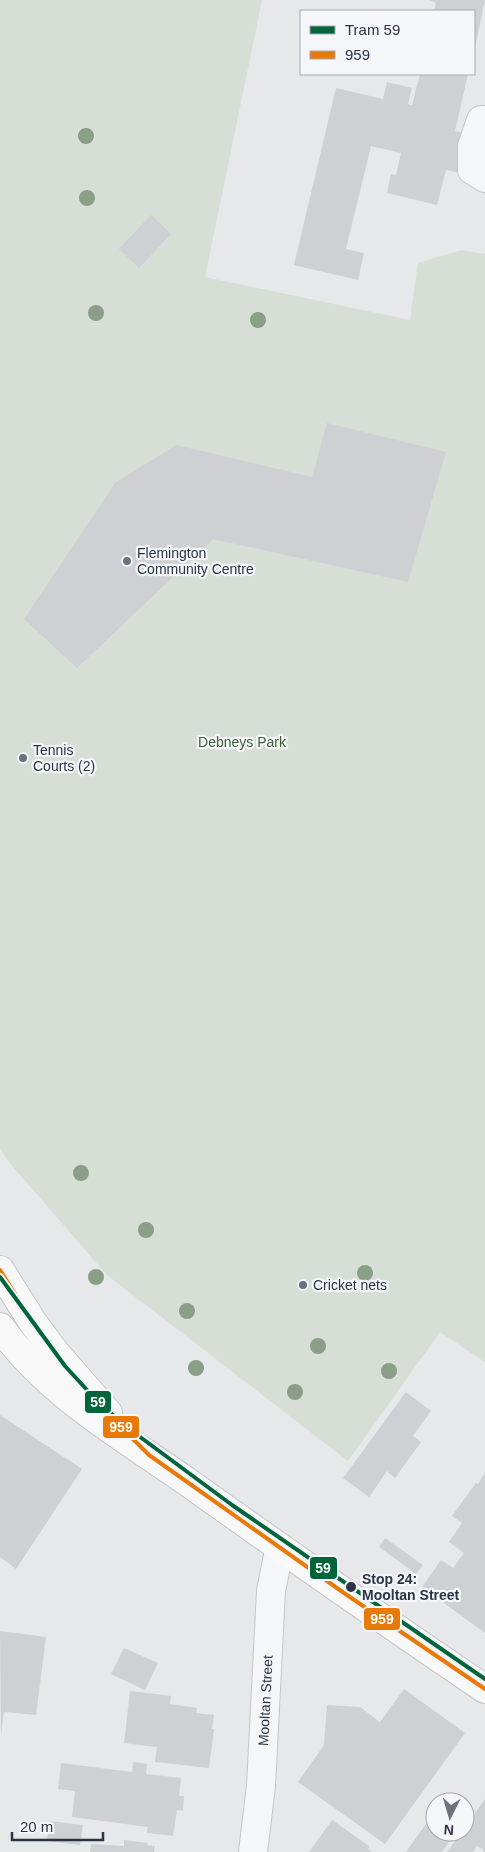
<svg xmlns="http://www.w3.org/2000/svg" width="485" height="1852" font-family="Arial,sans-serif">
  <rect width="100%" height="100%" fill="#e6e8ea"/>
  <polygon fill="#d6ded6" points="0,0 262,0 205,277 410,320 418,263 461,250 485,254 485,1362 440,1332 348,1461 107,1275 7,1160 0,1148"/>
  <g fill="#ced0d3">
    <polygon points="429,0 485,0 475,47 474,11 434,11 436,3"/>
    <polygon points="420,74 468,74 455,131 470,135 461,173 446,170 437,205 387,193 391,174 396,175 401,153 371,146 346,249 364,253 358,280 294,265 336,88 383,99 387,82 412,88 408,104 412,105"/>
    <polygon points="151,215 171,234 139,268 119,249"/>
    <polygon points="327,423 446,452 408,582 213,539 77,668 24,619 115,483 176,445 312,477"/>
    <polygon points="406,1392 431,1411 413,1436 421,1442 395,1478 387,1471 369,1497 343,1478"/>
    <polygon points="0,1415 82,1469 16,1569 0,1557"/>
    <polygon points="485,1473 485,1633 422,1587 441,1560 453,1568 464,1553 449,1542 462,1523 452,1516 476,1483 478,1484"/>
    <polygon points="385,1538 423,1565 416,1574 379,1547"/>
    <polygon points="0,1631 46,1637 36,1715 4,1712 1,1735"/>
    <polygon points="124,1648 158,1663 145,1690 111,1674"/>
    <polygon points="404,1689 465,1733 385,1844 298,1782 324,1745 327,1705 360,1707 380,1722"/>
    <polygon points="130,1691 171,1696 170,1704 197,1708 196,1713 214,1715 212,1729 214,1729 209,1768 155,1762 157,1747 124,1743"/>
    <polygon points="133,1762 147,1764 146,1774 181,1778 179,1796 184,1796 183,1811 177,1810 173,1836 147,1833 148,1827 72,1817 75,1791 58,1789 61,1763 132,1772"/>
    <polygon points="485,1799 485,1852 482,1852 484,1850 477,1846 473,1852 447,1852 462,1832 465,1832 465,1827"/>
    <polygon points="435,1811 435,1832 456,1832 442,1852 406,1852"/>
    <polygon points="332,1820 369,1846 368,1849 372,1852 309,1852"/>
    <polygon points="50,1821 83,1825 80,1845 47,1841"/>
    <polygon points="124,1840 148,1843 147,1845 155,1846 154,1852 90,1852 91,1844 124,1846"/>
  </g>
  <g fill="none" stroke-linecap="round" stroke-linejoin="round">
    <g stroke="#c4c6c8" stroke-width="30">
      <g id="minor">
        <polyline points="485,120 481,120 472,146 472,170 485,178"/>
        <path id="s1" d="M253,1852L261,1786L271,1591L278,1556L281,1549"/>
      </g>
    </g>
    <g stroke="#c2c5c8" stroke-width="30">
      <g id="major">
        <polyline points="0,1270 32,1321 54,1351 108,1413"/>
        <path d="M0,1327C49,1395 122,1436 189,1483C287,1553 386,1622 485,1689"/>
      </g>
    </g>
    <use href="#minor" stroke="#f5f6f7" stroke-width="28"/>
    <use href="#major" stroke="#f8f8f8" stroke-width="28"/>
    <g stroke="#f4f6f9" stroke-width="8">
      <polyline id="bus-1" points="0,1270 32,1321 64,1364 99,1405 149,1455 344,1593 485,1689"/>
    </g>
    <use href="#bus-1" stroke="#ea7a07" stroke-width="4"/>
    <g stroke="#f4f6f9" stroke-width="8">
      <polyline id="tram-1" points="0,1277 65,1366 99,1403 128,1428 232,1505 485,1679"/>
    </g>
    <use href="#tram-1" stroke="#00653a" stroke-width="4"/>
  </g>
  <g fill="#8a9e88">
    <circle cx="86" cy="136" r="8"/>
    <circle cx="87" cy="198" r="8"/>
    <circle cx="96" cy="313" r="8"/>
    <circle cx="258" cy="320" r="8"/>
    <circle cx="81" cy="1173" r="8"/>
    <circle cx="146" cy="1230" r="8"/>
    <circle cx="365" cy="1273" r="8"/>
    <circle cx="96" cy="1277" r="8"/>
    <circle cx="187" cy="1311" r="8"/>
    <circle cx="318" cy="1346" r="8"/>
    <circle cx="196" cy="1368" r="8"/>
    <circle cx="389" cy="1371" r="8"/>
    <circle cx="295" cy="1392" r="8"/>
  </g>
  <g fill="#6c737f" stroke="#f4f6f9" stroke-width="2">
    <circle cx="127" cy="561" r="5"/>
    <circle cx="23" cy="758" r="5"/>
    <circle cx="303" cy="1285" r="5"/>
  </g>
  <circle fill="#2b3445" stroke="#f4f6f9" stroke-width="2" cx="351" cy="1587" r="6"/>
  <g text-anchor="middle" stroke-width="4.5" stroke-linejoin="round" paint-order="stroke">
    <g font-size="14" fill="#2b3445" stroke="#f4f6f9" text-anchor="start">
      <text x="137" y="558">Flemington<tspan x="137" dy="16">Community Centre</tspan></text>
      <text x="33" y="755">Tennis<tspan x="33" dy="16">Courts (2)</tspan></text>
      <text x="313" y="1290">Cricket nets</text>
    </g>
    <g font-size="14" fill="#3f6138" stroke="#f4f6f9">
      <text x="242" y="747">Debneys Park</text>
    </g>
    <g font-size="14" font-weight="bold" fill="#2b3445" stroke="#f4f6f9" text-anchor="start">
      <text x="362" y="1584">Stop 24:<tspan x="362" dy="16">Mooltan Street</tspan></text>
    </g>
    <g font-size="14" fill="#2b3445" stroke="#f4f6f9">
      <text dy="5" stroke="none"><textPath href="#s1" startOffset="152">Mooltan Street</textPath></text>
    </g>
  </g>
  <g stroke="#f4f6f9" stroke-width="2">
    <rect x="84" y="1390" width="28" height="24" rx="5" fill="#00653a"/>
    <rect x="102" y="1415" width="38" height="24" rx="5" fill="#ea7a07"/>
    <rect x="309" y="1556" width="29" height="24" rx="5" fill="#00653a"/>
    <rect x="363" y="1607" width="38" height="24" rx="5" fill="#ea7a07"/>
  </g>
  <g font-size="14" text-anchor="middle" font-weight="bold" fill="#fff">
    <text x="98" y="1407">59</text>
    <text x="121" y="1432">959</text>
    <text x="323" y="1573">59</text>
    <text x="382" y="1624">959</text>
  </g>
  <rect x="300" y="10" width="175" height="65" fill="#f4f6f9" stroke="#a4a8b1"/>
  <rect x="310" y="26" width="25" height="8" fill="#00653a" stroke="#a4a8b1"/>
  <text x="345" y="35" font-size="15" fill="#2b3445">Tram 59</text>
  <rect x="310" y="51" width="25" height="8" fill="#ea7a07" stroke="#a4a8b1"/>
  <text x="345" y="60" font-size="15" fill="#2b3445">959</text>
  <g transform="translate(450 1817) rotate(185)"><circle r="24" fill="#f4f6f9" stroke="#a4a8b1"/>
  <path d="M0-4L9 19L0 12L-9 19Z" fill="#6c737f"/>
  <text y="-8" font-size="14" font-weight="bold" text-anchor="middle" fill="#2b3445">N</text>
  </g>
  <path d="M12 1832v8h91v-8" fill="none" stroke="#2b3445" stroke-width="2.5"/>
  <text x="20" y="1832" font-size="15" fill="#2b3445" stroke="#f4f6f9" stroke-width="4" paint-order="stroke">20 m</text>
</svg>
